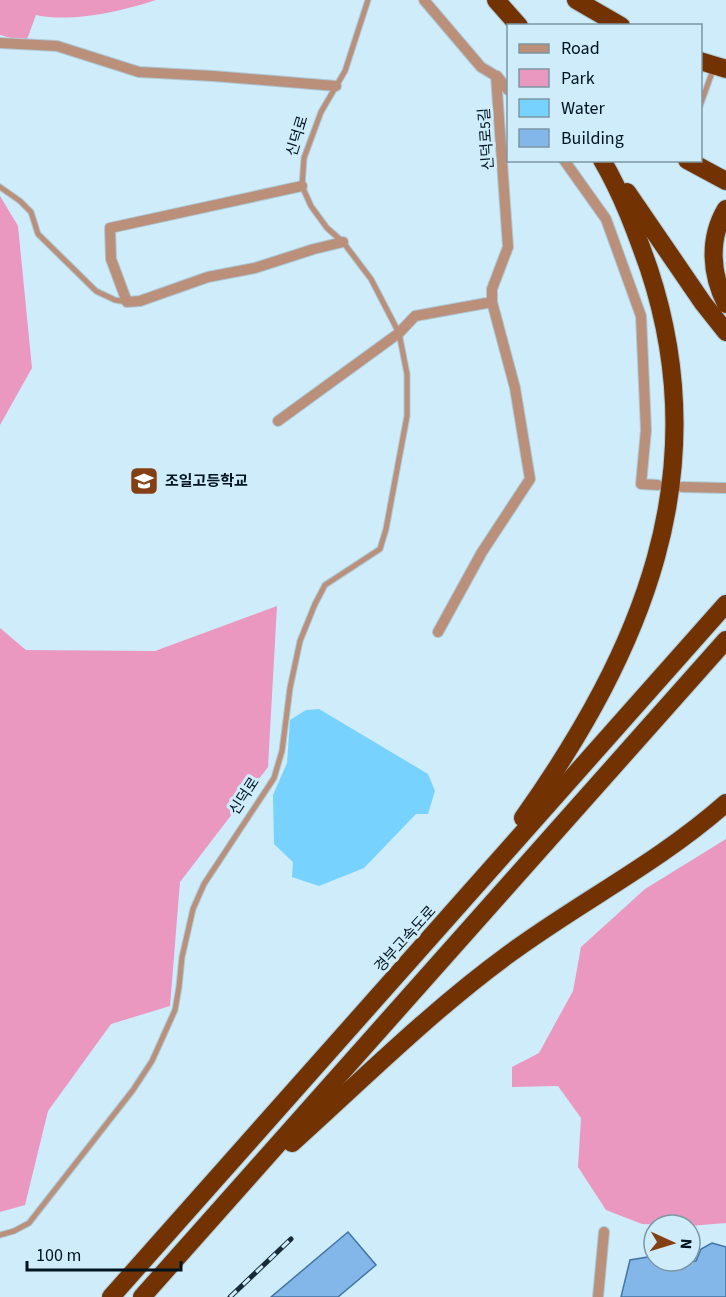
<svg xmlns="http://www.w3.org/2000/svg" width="726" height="1297" font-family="'Source Sans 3','Noto Sans KR',sans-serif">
  <rect width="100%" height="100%" fill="#ceecfa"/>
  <g fill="#ea98c0">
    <path d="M0,0H156C123,11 71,23 36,15L26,42L0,35Z"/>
    <polygon points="0,196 18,226 32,368 0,425"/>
    <polygon points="277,606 268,767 180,882 170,1006 111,1024 48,1111 25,1205 0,1212 0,628 26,650 155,651"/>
    <polygon points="726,839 726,1223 690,1226 642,1224 606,1210 578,1167 581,1118 558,1086 512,1087 512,1067 539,1053 573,991 581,947 645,889"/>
  </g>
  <polygon fill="#77d3fd" points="319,709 428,774 435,791 428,814 416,814 364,868 319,886 292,877 293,862 274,844 273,795 287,763 290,720 306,710"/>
  <g fill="#83b7ea" stroke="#4375a4" stroke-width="1.5">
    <polygon points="348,1232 376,1265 338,1297 271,1297"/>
    <polygon points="712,1243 726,1247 726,1297 621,1297 630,1260 654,1256 654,1261 696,1261 701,1249"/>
  </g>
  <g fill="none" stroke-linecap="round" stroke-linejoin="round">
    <g stroke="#adc9d7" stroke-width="7">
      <g id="service">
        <polyline points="700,106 714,67"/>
        <polyline points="0,187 20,201 31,212 38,234 96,291 115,300 127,302"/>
        <polyline points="0,1235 14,1231 29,1223 133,1090 152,1061 175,1010 179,987 182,957 188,931 193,909 204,884 274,778 282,751 290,688 300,641 315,604 325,585 380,549 386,529 407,416 407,374 399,333 371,279 343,242 327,228 311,206 302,186 304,158 321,112 345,71 368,0"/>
      </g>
    </g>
    <g stroke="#adc9d7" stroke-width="12">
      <g id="minor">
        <polyline points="424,0 481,67 496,76 508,247 492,289 492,302 515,388 530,479 482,552 438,632"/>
        <polyline points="0,43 57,46 139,72 213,76 336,86"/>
        <polyline points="497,76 508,90"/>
        <polyline points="564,160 606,219 641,316 646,430 641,484 658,485"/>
        <polyline points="302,186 110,228 111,259 127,302 140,301 208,277 255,268 314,249 343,242"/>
        <polyline points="278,421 399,333 415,316 492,302"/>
        <polyline points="682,487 726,488"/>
        <polyline points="598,1297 604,1232"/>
      </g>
    </g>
    <g stroke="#adc9d7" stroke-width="20">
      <g id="motorway">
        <polyline points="496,0 519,26"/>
        <polyline points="576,0 621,26"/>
        <polyline points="700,61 726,69"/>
        <polyline points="687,160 726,181"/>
        <polyline points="627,192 703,303 726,332"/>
        <path d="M726,209C708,239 711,274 726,304"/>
        <path d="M523,818C641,651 717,475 649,269C636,232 622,194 602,160"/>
        <path d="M292,1143C363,1079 431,1011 509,954C581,901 658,863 726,803"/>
        <polyline points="111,1297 726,604"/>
        <polyline points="142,1297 726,640"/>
      </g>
    </g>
    <use href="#service" stroke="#ba907b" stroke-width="5"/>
    <use href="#minor" stroke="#ba907b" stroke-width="10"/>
    <use href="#motorway" stroke="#733202" stroke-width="18"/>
    <g stroke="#172c37" stroke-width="5">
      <polyline id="rail" points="230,1297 291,1239"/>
    </g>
    <use href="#rail" stroke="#ceecfa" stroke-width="3" stroke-dasharray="9" stroke-linecap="butt"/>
  </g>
  <defs>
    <g id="school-square" transform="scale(1.5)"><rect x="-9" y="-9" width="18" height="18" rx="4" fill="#844014" stroke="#ceecfa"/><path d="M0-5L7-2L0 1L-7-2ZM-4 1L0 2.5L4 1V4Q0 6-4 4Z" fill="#fff"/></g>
  </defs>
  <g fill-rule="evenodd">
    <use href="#school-square" x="144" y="481"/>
  </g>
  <g text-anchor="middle" stroke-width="6" stroke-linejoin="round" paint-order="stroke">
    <g font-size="15" fill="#00141f" stroke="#ceecfa">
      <text transform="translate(297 136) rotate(-73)" y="5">신덕로</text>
      <text transform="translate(486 139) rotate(-94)" y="5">신덕로5길</text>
      <text transform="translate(244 796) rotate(-57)" y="5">신덕로</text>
      <text transform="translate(405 939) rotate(-48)" y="5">경부고속도로</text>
    </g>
    <g font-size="15" font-weight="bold" fill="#00141f" stroke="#ceecfa" text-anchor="start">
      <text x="165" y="486">조일고등학교</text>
    </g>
  </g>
  <rect x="507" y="24" width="195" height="138" fill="#ceecfa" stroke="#7c96a2" stroke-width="1.5"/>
  <rect x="519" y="44" width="30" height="9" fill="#ba907b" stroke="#7c96a2" stroke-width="1.5"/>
  <text x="561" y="54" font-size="18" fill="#00141f">Road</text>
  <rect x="519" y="69" width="30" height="18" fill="#ea98c0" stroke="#7c96a2" stroke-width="1.5"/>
  <text x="561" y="84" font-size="18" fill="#00141f">Park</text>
  <rect x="519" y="99" width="30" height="18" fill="#77d3fd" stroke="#7c96a2" stroke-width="1.5"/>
  <text x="561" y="114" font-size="18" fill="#00141f">Water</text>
  <rect x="519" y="129" width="30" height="18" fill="#83b7ea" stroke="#7c96a2" stroke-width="1.5"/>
  <text x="561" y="144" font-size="18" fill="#00141f">Building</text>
  <g transform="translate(672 1243) rotate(94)"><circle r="28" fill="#ceecfa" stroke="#7c96a2" stroke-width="1.5"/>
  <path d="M0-4.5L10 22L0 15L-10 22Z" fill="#844014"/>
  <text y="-9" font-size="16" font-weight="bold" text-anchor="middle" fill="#00141f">N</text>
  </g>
  <path d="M27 1261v9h154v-9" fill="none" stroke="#00141f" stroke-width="3"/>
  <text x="36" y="1261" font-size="18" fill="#00141f" stroke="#ceecfa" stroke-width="4.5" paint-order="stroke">100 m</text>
</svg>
